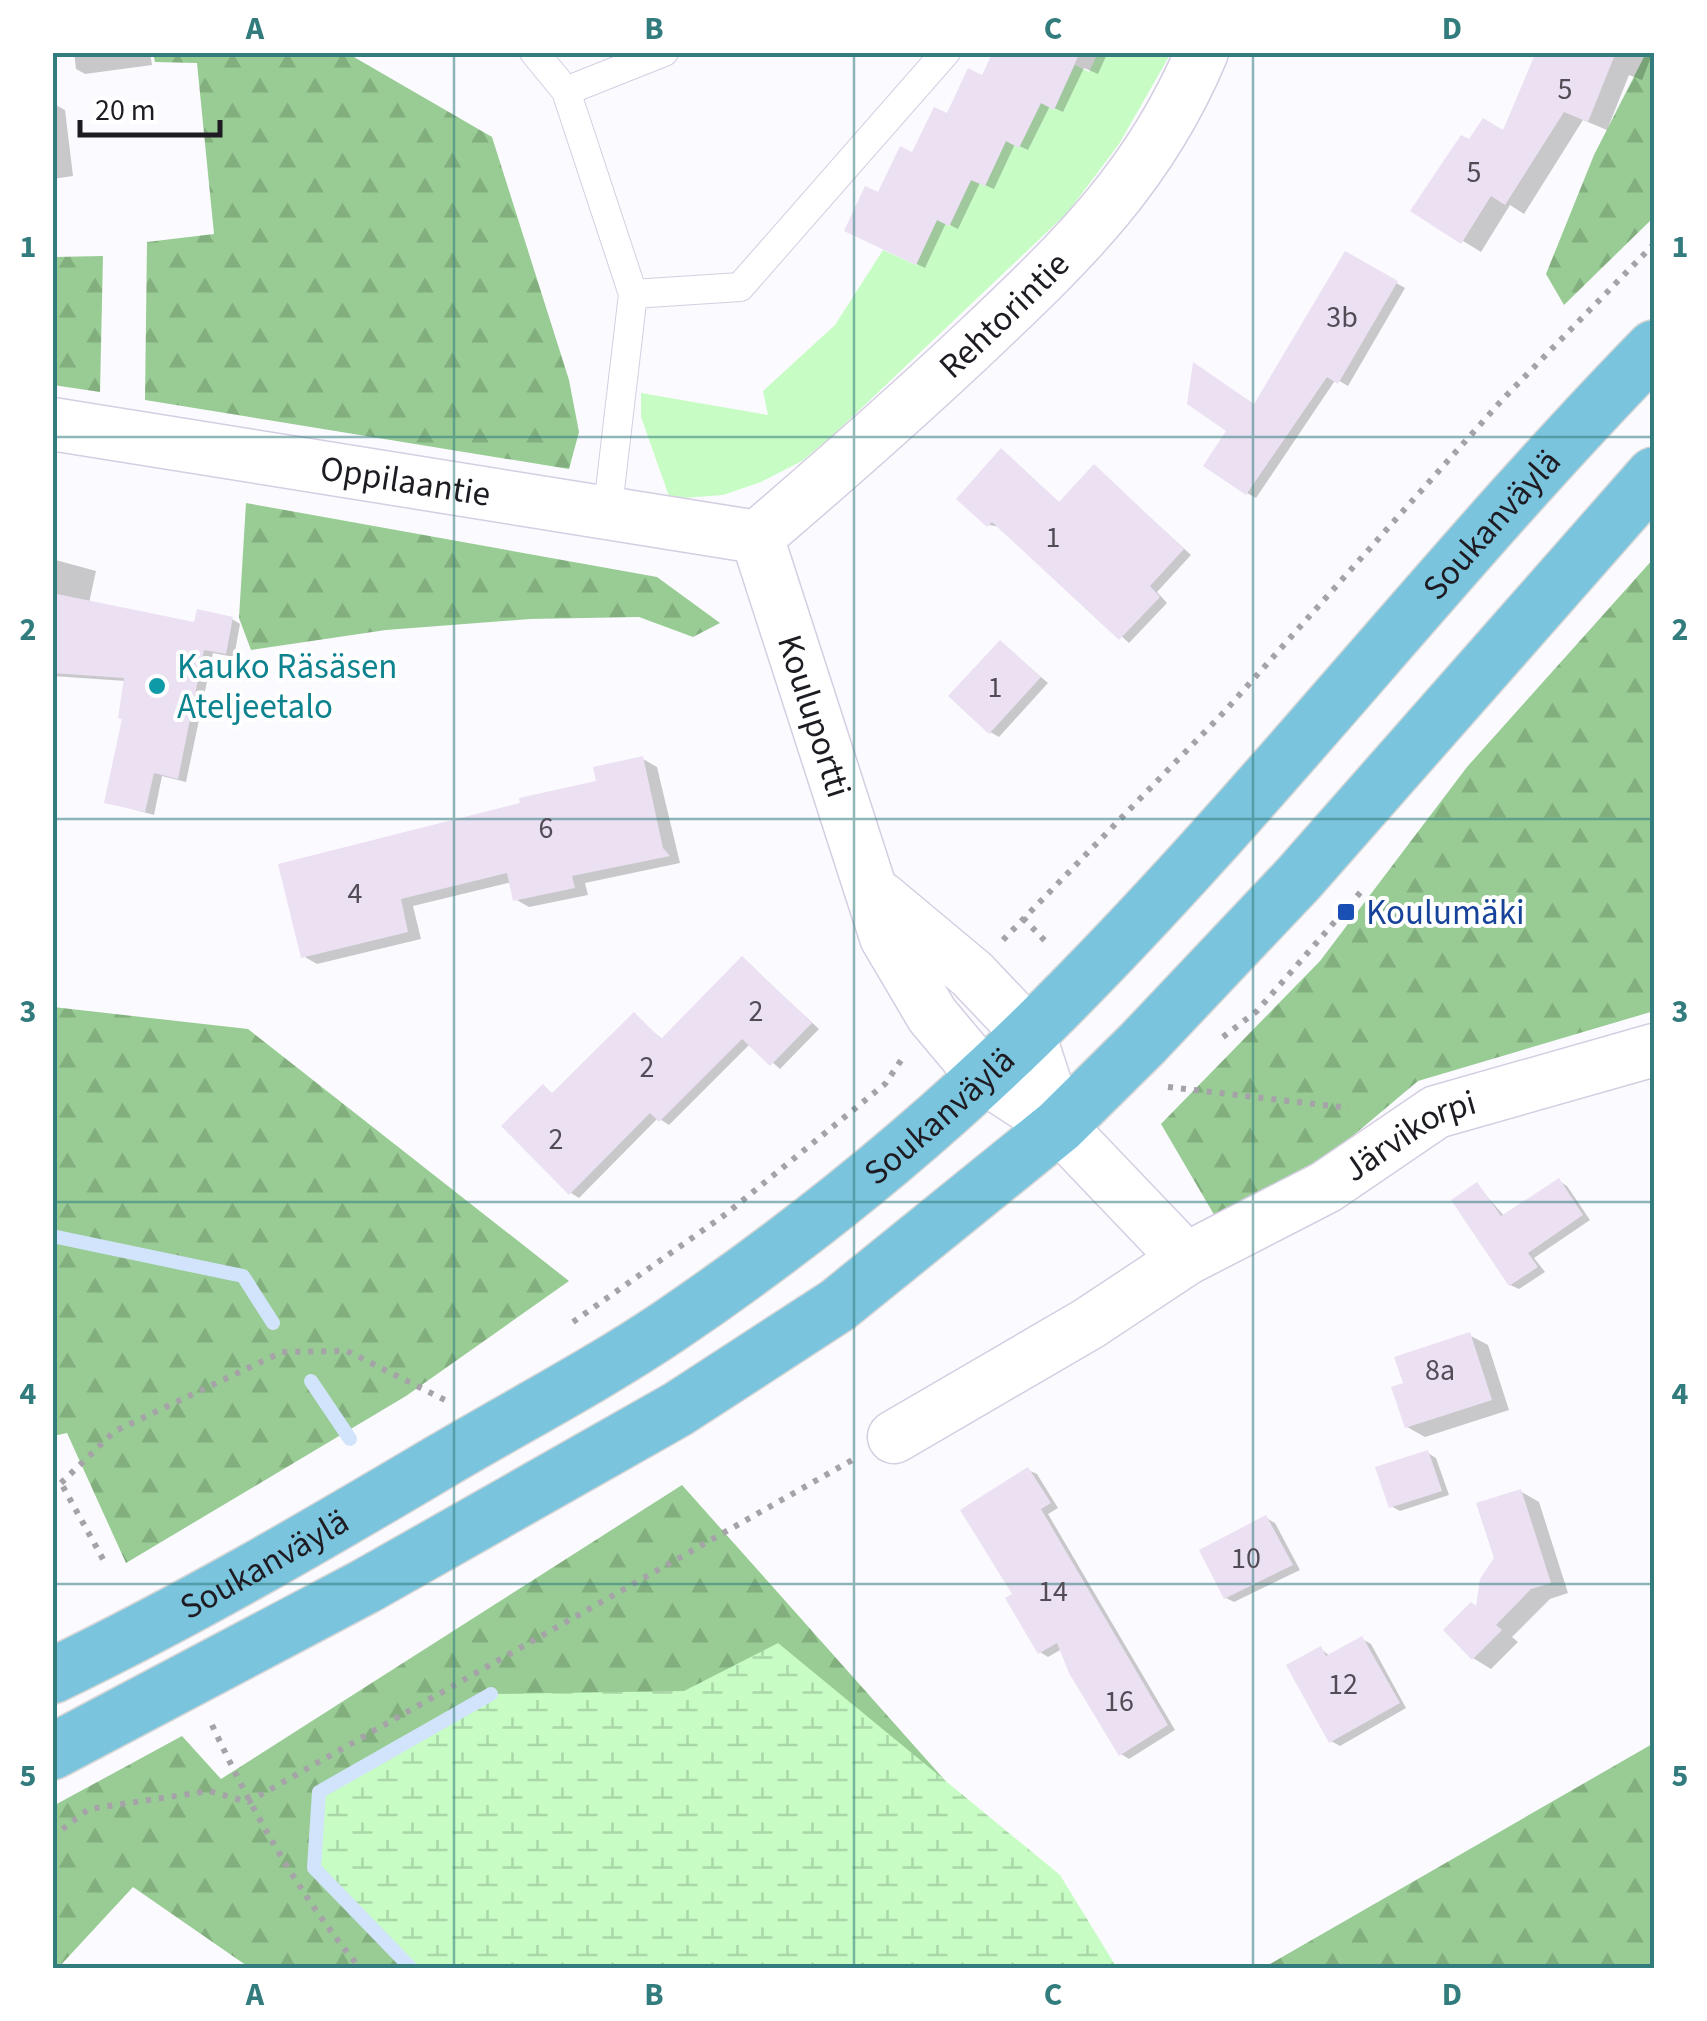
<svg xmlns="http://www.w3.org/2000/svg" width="1707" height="2021" font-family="'Source Sans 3',sans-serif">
  <defs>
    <pattern id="forest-firs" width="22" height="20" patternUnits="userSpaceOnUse" patternTransform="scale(2.5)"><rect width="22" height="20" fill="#98cc94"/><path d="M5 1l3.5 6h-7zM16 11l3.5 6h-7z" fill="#83af7f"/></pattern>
    <pattern id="wetland-marsh" width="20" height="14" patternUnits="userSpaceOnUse" patternTransform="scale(2.5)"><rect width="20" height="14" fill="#c7fcc4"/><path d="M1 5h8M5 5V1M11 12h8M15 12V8" fill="none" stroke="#aad7a8"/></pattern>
  </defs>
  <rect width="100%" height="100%" fill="#fbfafe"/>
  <polygon fill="#c7fcc4" points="1098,53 1171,53 1119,144 1068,212 830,438 802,461 761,482 723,495 670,499 641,417 641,393 768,415 763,391 835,325 883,250 916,265 937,220 950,226 971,180 985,186 1006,141 1019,147 1041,103 1054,109 1075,65 1089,72"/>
  <g fill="url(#forest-firs)">
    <polygon points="153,53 347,53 492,137 569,380 579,432 569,469 145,400 147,242 214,234 197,63 155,62"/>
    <polygon points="1646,53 1654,53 1654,217 1564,305 1546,274 1594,155"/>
    <polygon points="103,256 100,392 53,385 53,257"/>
    <polygon points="246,503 657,577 720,623 693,637 639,617 530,619 386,630 251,650 239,618"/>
    <polygon points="1654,558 1654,1011 1418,1081 1305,1176 1216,1218 1161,1124 1320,961 1467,767"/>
    <polygon points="53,1007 248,1029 569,1281 406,1396 126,1563 67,1433 53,1436"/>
    <polygon points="682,1485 1112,1968 250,1968 133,1887 58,1968 53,1968 53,1806 182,1736 221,1779"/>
    <polygon points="1654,1743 1654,1968 1263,1968"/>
  </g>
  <polygon fill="url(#wetland-marsh)" points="778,1643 1060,1875 1117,1968 411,1968 314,1868 319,1792 491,1694 684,1691"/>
  <g fill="#0003">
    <polygon points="74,52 150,52 152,65 85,74 76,69"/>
    <polygon points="995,52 1108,52 1098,74 1084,68 1063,112 1050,106 1028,150 1015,144 994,189 980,183 958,229 946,223 925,268 855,234 879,195 983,79"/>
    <polygon points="1539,52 1653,52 1642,80 1629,75 1607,130 1583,120 1524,214 1510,205 1481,252 1414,211 1470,143 1505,133"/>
    <polygon points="52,103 65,110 73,176 52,179"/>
    <polygon points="1346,254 1405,288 1348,386 1336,379 1256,498 1247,493"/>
    <polygon points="1002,451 1061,504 1095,467 1191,555 1157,592 1167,603 1129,643 1000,527 989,525"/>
    <polygon points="52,559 96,571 89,603 196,625 232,619 240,624 234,657 213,653 186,782 162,776 154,815 107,802 124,719 126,681 52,676"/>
    <polygon points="1001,643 1048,683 999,737 990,732"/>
    <polygon points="643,759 657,767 680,863 585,883 588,895 529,907 515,899 512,882 413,906 421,939 317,964 303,956"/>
    <polygon points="743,959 819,1029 780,1069 751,1043 669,1125 658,1118 579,1198 571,1193 543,1087 554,1095 634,1015 663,1040"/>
    <polygon points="1559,1181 1567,1186 1590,1220 1534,1258 1545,1272 1519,1289 1510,1285 1477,1185 1505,1217"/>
    <polygon points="1469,1335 1488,1345 1509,1410 1425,1437 1407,1427 1406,1385"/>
    <polygon points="1428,1453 1436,1458 1449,1495 1400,1511 1391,1506"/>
    <polygon points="1028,1470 1037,1474 1058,1508 1048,1514 1175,1730 1129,1759 1121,1754 1062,1649 1048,1657 1040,1652 1015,1595"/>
    <polygon points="1520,1491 1539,1502 1568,1593 1550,1599 1512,1637 1518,1642 1491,1669 1473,1658 1478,1609"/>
    <polygon points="1266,1518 1275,1523 1300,1570 1234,1602 1226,1598"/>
    <polygon points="1362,1639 1371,1644 1406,1708 1340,1746 1331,1741 1321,1649 1331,1657"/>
  </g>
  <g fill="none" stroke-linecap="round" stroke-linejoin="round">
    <g stroke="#d2e4fc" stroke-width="14">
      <polyline points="52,1236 243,1276 273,1323"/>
      <polyline points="311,1381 350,1439"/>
      <polyline points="411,1968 314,1868 319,1792 491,1694"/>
    </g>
  </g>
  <g fill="#ece0f3">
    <polygon points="993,52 1080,52 1054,110 1041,103 1019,148 1006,141 985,186 971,180 949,226 937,220 916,265 844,231 865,186 878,192 900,146 912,152 934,107 947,113 968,68 982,75"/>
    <polygon points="1536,52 1616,52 1588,122 1564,112 1505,205 1491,196 1461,244 1410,211 1461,135 1469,139 1483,118 1503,130"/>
    <polygon points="1345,251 1398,281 1338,384 1327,377 1246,495 1203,466 1226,431 1187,404 1193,362 1254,404"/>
    <polygon points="1001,448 1059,502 1094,464 1184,549 1150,586 1160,597 1119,640 992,522 987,527 956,499"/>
    <polygon points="52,593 194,622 197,609 233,617 226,654 204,650 178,779 154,773 145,812 104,803 122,719 118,718 124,678 52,673"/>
    <polygon points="1000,640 1041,677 989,734 948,696"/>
    <polygon points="643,756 663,848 670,856 572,876 575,888 513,901 507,873 401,899 408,932 301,958 278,864 520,803 519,798 596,781 593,767"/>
    <polygon points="742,956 812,1023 770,1066 742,1039 659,1122 650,1113 569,1195 501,1126 543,1084 552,1093 634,1012 661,1039"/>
    <polygon points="1559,1178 1583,1215 1528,1253 1538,1267 1509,1286 1451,1200 1477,1182 1501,1216"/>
    <polygon points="1470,1332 1492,1400 1405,1428 1391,1387 1403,1383 1394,1357"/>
    <polygon points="1428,1450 1442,1491 1389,1508 1375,1467"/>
    <polygon points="1028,1467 1051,1503 1041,1509 1168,1725 1119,1756 1069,1673 1057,1643 1038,1654 1005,1598 1012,1594 960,1510"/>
    <polygon points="1521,1489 1551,1583 1531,1589 1496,1625 1502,1630 1472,1660 1443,1630 1471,1602 1476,1606 1480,1579 1494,1558 1476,1503"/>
    <polygon points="1266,1515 1293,1565 1224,1599 1199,1550"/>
    <polygon points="1362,1636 1400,1703 1329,1743 1286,1665 1321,1646 1326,1656"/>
  </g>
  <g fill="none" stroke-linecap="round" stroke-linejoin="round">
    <g stroke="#d5cee2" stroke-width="30">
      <g id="service">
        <polyline points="534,52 566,91 633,294 607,515"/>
        <polyline points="566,91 664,52"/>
        <polyline points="633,294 740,287 946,52"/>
      </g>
    </g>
    <g stroke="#d5cee2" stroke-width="55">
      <g id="minor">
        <path id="s1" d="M52,424L757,537"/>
        <path id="s2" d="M757,537L886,937L932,1015L984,1077L1059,1126L1186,1259L1326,1187L1436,1112L1654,1050"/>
        <path id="s3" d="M757,537C833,472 907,407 979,339C1074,249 1150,176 1202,52"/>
        <polyline points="881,898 972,974 1029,1034 1059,1126"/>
        <polyline points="894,1437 1088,1324 1186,1259"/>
      </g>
    </g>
    <g stroke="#d6d6d7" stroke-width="58">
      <g id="primary">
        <path id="s4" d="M52,1676C187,1611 312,1538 440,1462C516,1417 595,1376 668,1327C795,1241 918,1142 1028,1035C1250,818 1438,569 1654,348"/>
        <polyline points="52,1752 366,1586 678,1409 838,1305 1059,1126 1142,1044 1299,878 1654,475"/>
      </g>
    </g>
    <g stroke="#a5a3a8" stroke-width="6" stroke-dasharray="5 8" stroke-linecap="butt">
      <polyline points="1023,918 1050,946"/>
      <polyline points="1003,940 1225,711 1502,400 1654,244"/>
      <polyline points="1223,1037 1257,1011 1365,887"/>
      <polyline points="1168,1087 1349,1108"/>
      <polyline points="573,1322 726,1214 885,1084 904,1056"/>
      <polyline points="52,1483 61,1483 104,1561"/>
      <polyline points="61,1483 115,1431 282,1352 347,1351 445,1400"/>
      <path d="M212,1725C253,1812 298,1894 360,1968"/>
      <polyline points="52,1837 89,1809 209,1791 248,1802 854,1459"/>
    </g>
    <use href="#service" stroke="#fff" stroke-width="28"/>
    <use href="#minor" stroke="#fff" stroke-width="52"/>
    <use href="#primary" stroke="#7ac4dd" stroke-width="55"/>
  </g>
  <path fill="none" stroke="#337c7e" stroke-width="2.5" stroke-opacity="0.55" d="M454,52V1968M854,52V1968M1253,52V1968M52,437H1654M52,819H1654M52,1202H1654M52,1584H1654"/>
  <circle fill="#0f9aa8" stroke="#fff" stroke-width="4" cx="157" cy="686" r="10"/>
  <rect fill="#1a4fb4" stroke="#fff" stroke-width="4" x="1336" y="902" width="20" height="20" rx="5"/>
  <g text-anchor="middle" stroke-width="8" stroke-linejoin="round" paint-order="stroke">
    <g font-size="30" fill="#524c56">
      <text x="1565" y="99">5</text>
      <text x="1474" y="182">5</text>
      <text x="1342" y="327">3b</text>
      <text x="1053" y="547">1</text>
      <text x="995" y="697">1</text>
      <text x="546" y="838">6</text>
      <text x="355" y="903">4</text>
      <text x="756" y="1021">2</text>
      <text x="647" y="1077">2</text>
      <text x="556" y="1149">2</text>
      <text x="1440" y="1380">8a</text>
      <text x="1246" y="1568">10</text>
      <text x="1053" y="1601">14</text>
      <text x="1343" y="1694">12</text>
      <text x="1119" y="1711">16</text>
    </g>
    <g font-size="35" fill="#1e1b22" stroke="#fff">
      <text dy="12" stroke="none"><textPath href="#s3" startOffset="332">Rehtorintie</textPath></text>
      <text dy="12" stroke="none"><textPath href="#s1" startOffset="358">Oppilaantie</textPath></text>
      <text dy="12" stroke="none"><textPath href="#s4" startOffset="1862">Soukanväylä</textPath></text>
      <text dy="12" stroke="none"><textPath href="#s2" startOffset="188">Kouluportti</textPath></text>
      <text dy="12" stroke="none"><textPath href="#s4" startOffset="1052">Soukanväylä</textPath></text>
      <text dy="12" stroke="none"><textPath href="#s2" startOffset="1122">Järvikorpi</textPath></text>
      <text dy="12" stroke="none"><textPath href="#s4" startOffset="240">Soukanväylä</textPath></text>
    </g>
    <g font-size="35" fill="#0d838f" stroke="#fff" text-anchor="start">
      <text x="177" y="678">Kauko Räsäsen<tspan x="177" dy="40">Ateljeetalo</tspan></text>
    </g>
    <g font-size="35" fill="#164399" stroke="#fff" text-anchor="start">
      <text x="1366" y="924">Koulumäki</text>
    </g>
  </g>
  <rect width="1707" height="2021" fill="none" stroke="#ffffff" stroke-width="110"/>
  <path d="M80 120v15h140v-15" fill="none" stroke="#1e1b22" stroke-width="5"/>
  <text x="95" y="120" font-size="30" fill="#1e1b22" stroke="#ffffff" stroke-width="8" paint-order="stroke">20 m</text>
  <rect x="55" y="55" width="1597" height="1911" fill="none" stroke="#337c7e" stroke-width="4"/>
  <g font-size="32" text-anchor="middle" font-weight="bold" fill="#337c7e">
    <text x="255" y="39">A</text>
    <text x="654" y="39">B</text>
    <text x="1053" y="39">C</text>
    <text x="1452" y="39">D</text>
    <text x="28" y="257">1</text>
    <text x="1680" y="257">1</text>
    <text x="28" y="640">2</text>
    <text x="1680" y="640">2</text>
    <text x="28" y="1022">3</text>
    <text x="1680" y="1022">3</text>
    <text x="28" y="1404">4</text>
    <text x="1680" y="1404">4</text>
    <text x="28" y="1786">5</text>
    <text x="1680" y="1786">5</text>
    <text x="255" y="2005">A</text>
    <text x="654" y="2005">B</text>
    <text x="1053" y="2005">C</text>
    <text x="1452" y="2005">D</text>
  </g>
</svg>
